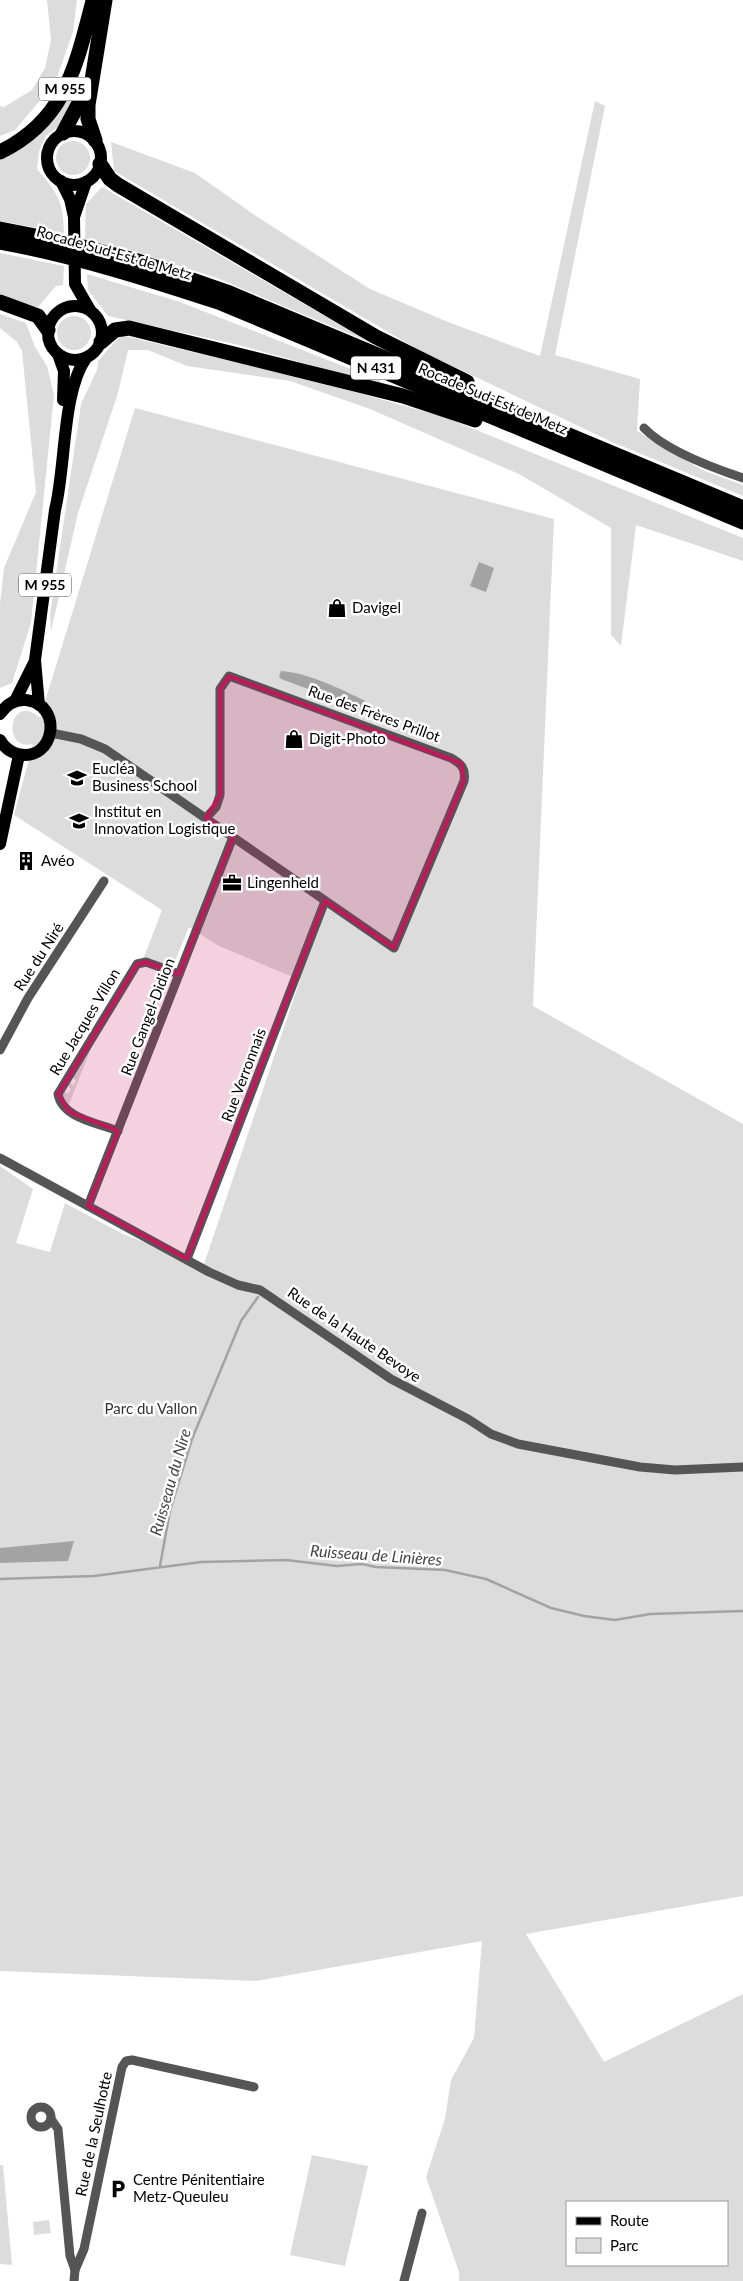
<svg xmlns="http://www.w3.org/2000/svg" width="743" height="2281" font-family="Lato,sans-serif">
  <rect width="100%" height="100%" fill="#fff"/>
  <g fill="#dcdcdc" fill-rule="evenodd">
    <polygon points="47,0 77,0 73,32 55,83 15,130 0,136 0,106 4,107 32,90 45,68 51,40"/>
    <path d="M74,82H77L75,93L65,121L46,136L39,151L37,169C58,194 63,200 64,233L0,221V159Z"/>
    <polygon points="595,101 605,106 555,355 640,379 637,431 702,470 743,485 743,496 612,442 417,349 114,171 111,142 195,173 259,218 370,289 448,322 540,356"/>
    <circle cx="73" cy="158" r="17"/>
    <polygon points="102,187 316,311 372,341 371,343 217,278 139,253 85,239 86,204"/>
    <polygon points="0,253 64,266 63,285 56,286 38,307 0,297"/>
    <polygon points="87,274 180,302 381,381 379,384 239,345 108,316 88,290"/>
    <polygon points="0,314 26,323 35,347 47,366 54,395 31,623 12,683 0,688 0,604 4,568 36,492 22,351 17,342 0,328"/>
    <circle cx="74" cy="333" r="17"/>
    <polygon points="121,335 330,385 444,417 743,538 743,561 636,525 621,646 611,635 611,528 521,475 370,409 290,381 187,366 148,350 128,350 118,393 78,513 51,631 50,615 81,404 97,370 98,361"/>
    <path d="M135,408L554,519L533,1006L743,1124V1896L526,1934L604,2062L743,1994V2281H459V2272L426,2177L445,2119L451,2080L474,2038L482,1941L256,1981L0,1971V1166L33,1189L16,1243L50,1252L65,1203L125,1235L204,1264L300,980L219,946L189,927L173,966L170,967L144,957L162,910L14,815L33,744C0,752 10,690 40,718ZM567,2202H727V2265H567Z"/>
    <polygon points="92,1045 68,1107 62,1097 63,1090 68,1094 71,1089 67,1084 69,1081 73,1086 76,1081 72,1076"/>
    <polygon points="312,2155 368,2166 345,2266 290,2255"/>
    <polygon points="0,2165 3,2165 12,2265 0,2264"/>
    <polygon points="49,2220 51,2233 34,2235 33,2222"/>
  </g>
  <g fill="#a3a3a3">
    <polygon points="479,562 494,568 486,592 470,586"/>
    <path d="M281,671C306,672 343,690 365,701L367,706L360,708L281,679L279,676Z"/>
    <polygon points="74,1541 68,1561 0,1563 0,1548"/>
  </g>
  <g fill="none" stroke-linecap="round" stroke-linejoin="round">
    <g stroke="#a3a3a3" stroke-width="2.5">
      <polyline points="160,1566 170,1511 192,1439 241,1321 258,1297"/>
      <polyline points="0,1579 94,1576 201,1562 286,1560 337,1566 362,1564 376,1567 445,1570 486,1579 551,1608 584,1616 615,1620 650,1614 743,1611"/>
    </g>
    <g stroke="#555" stroke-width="9">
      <path d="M644,428C666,451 713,468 743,478"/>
      <path d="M51,733L81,739L105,749L394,948L464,781C466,769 462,764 451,758L229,676L220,689V795L216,807L206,818"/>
      <polyline points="0,1050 28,998 104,881"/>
      <path d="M118,1131C98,1123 62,1118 58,1094L137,964L146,962L179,974"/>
      <polyline points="0,1158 209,1272 238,1285 260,1290 391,1379 468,1419 491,1434 518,1444 640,1467 675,1470 743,1467"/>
      <polyline points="88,1206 233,837"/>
      <polyline points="187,1259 325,901"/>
      <circle cx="41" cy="2117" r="10"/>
      <polyline points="51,2119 58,2129 70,2256 75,2270"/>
      <polyline points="74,2281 75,2270 84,2249 122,2067 126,2061 132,2060 254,2087"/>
      <polyline points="404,2281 422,2213"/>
    </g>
    <g stroke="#000" stroke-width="12">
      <circle cx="74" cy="158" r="27"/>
      <polyline points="61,181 70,199 74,217 75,284 90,310"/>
      <polyline points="74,217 86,182"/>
      <circle cx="75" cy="333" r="27"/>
      <polyline points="58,354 64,371 63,400"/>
      <polyline points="15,701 34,663"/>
      <path d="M39,705L35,660L55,510C66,466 62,392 86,358"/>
      <path d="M0,714C6,705 15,699 26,700C64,704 55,763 18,754C10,752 4,747 0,740"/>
      <polyline points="0,844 19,755"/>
    </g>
    <g stroke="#000" stroke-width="15">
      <polyline points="63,133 79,103 82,86"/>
      <polyline points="95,140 88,119 88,105 105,0"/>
      <path d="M0,152C66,120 76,65 93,1"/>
      <polyline points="100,164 110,179 118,185 376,337 467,382"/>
      <polyline points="0,229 56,240 138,261 227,292 743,508"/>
      <path d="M0,242C76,256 148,279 221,303L743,522"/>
      <polyline points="0,302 38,316 48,330"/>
      <polyline points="101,342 115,330 129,328 403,396 475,420"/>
    </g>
  </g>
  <path fill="#c2185b" fill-opacity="0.2" stroke="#c2185b" stroke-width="4" stroke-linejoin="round" d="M229,676L461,763L464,781L394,948L325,901L187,1259L88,1206L118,1131L69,1112L58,1094L137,964L146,962L179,974L233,837L206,818L220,795V689Z"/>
  <defs>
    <g id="shop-bare" transform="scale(1.5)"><path d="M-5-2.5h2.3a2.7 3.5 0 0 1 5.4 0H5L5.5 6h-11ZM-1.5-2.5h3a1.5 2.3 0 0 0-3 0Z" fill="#000" stroke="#fff" stroke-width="2.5" paint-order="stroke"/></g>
    <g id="university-bare" transform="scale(1.5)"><path d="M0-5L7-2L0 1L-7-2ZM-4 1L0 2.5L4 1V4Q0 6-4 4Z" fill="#000" stroke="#fff" stroke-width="2.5" paint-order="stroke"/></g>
    <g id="building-bare" transform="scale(1.5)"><path d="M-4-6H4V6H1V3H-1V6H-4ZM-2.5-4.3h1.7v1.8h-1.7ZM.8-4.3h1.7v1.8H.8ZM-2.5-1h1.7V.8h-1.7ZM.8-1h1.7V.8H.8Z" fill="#000" stroke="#fff" stroke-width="2.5" paint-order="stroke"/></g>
    <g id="office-bare" transform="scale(1.5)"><path d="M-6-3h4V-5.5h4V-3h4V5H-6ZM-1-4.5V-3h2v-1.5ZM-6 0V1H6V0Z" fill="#000" stroke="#fff" stroke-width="2.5" paint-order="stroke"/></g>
    <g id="parking-bare" transform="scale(1.5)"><path d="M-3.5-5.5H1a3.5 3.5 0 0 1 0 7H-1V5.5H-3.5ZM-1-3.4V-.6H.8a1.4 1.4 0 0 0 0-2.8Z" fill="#000" stroke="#fff" stroke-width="2.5" paint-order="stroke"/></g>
  </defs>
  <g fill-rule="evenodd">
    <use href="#shop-bare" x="337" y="608"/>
    <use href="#shop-bare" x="294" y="739"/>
    <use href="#university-bare" x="77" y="778"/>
    <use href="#university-bare" x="79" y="821"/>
    <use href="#building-bare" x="26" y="861"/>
    <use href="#office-bare" x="232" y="883"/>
    <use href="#parking-bare" x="118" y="2189"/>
  </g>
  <g text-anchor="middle" stroke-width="5" stroke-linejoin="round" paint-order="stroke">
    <g fill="#fff" stroke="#4c4c4c" stroke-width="1">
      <rect x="39" y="77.5" width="52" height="23" rx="4"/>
      <rect x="351" y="356.5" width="50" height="23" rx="4"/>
      <rect x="19" y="573.5" width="52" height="23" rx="4"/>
    </g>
    <g font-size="14" font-weight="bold" fill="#000">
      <text x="65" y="94">M 955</text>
      <text x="376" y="373">N 431</text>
      <text x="45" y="590">M 955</text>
    </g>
    <g font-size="15" fill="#000" stroke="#fff">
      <text transform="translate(114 253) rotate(16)" y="5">Rocade Sud-Est de Metz</text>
      <text transform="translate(493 399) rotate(23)" y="5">Rocade Sud-Est de Metz</text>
      <text transform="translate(374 714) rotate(20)" y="5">Rue des Frères Prillot</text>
      <text transform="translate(39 957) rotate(-57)" y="5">Rue du Niré</text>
      <text transform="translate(148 1017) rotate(-69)" y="5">Rue Gangel-Didion</text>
      <text transform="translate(85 1022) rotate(-59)" y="5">Rue Jacques Villon</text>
      <text transform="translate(244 1075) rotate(-69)" y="5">Rue Verronnais</text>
      <text transform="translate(354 1335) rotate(34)" y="5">Rue de la Haute Bevoye</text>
      <text transform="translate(94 2134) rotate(-78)" y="5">Rue de la Seulhotte</text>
    </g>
    <g font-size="15" fill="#000" stroke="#fff" text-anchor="start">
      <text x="352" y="613">Davigel</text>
      <text x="309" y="744">Digit-Photo</text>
      <text x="92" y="774">Eucléa<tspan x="92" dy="17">Business School</tspan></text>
      <text x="94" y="817">Institut en<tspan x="94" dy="17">Innovation Logistique</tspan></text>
      <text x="41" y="866">Avéo</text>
      <text x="247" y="888">Lingenheld</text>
      <text x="133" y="2185">Centre Pénitentiaire<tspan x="133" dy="17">Metz-Queuleu</tspan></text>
    </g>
    <g font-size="15" fill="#333" stroke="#fff">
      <text x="151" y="1414">Parc du Vallon</text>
    </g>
    <g font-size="16" font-style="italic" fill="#444" stroke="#fff">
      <text transform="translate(170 1482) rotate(-74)" y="6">Ruisseau du Nire</text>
      <text transform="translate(376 1555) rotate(4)" y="6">Ruisseau de Linières</text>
    </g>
  </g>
  <rect x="566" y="2201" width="162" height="65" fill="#ffffff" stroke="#999999"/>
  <rect x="576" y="2217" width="25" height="8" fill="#000000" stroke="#999999"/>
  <text x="610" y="2226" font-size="15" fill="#000000">Route</text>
  <rect x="576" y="2238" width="25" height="15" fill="#dcdcdc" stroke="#999999"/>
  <text x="610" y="2251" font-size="15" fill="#000000">Parc</text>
</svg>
